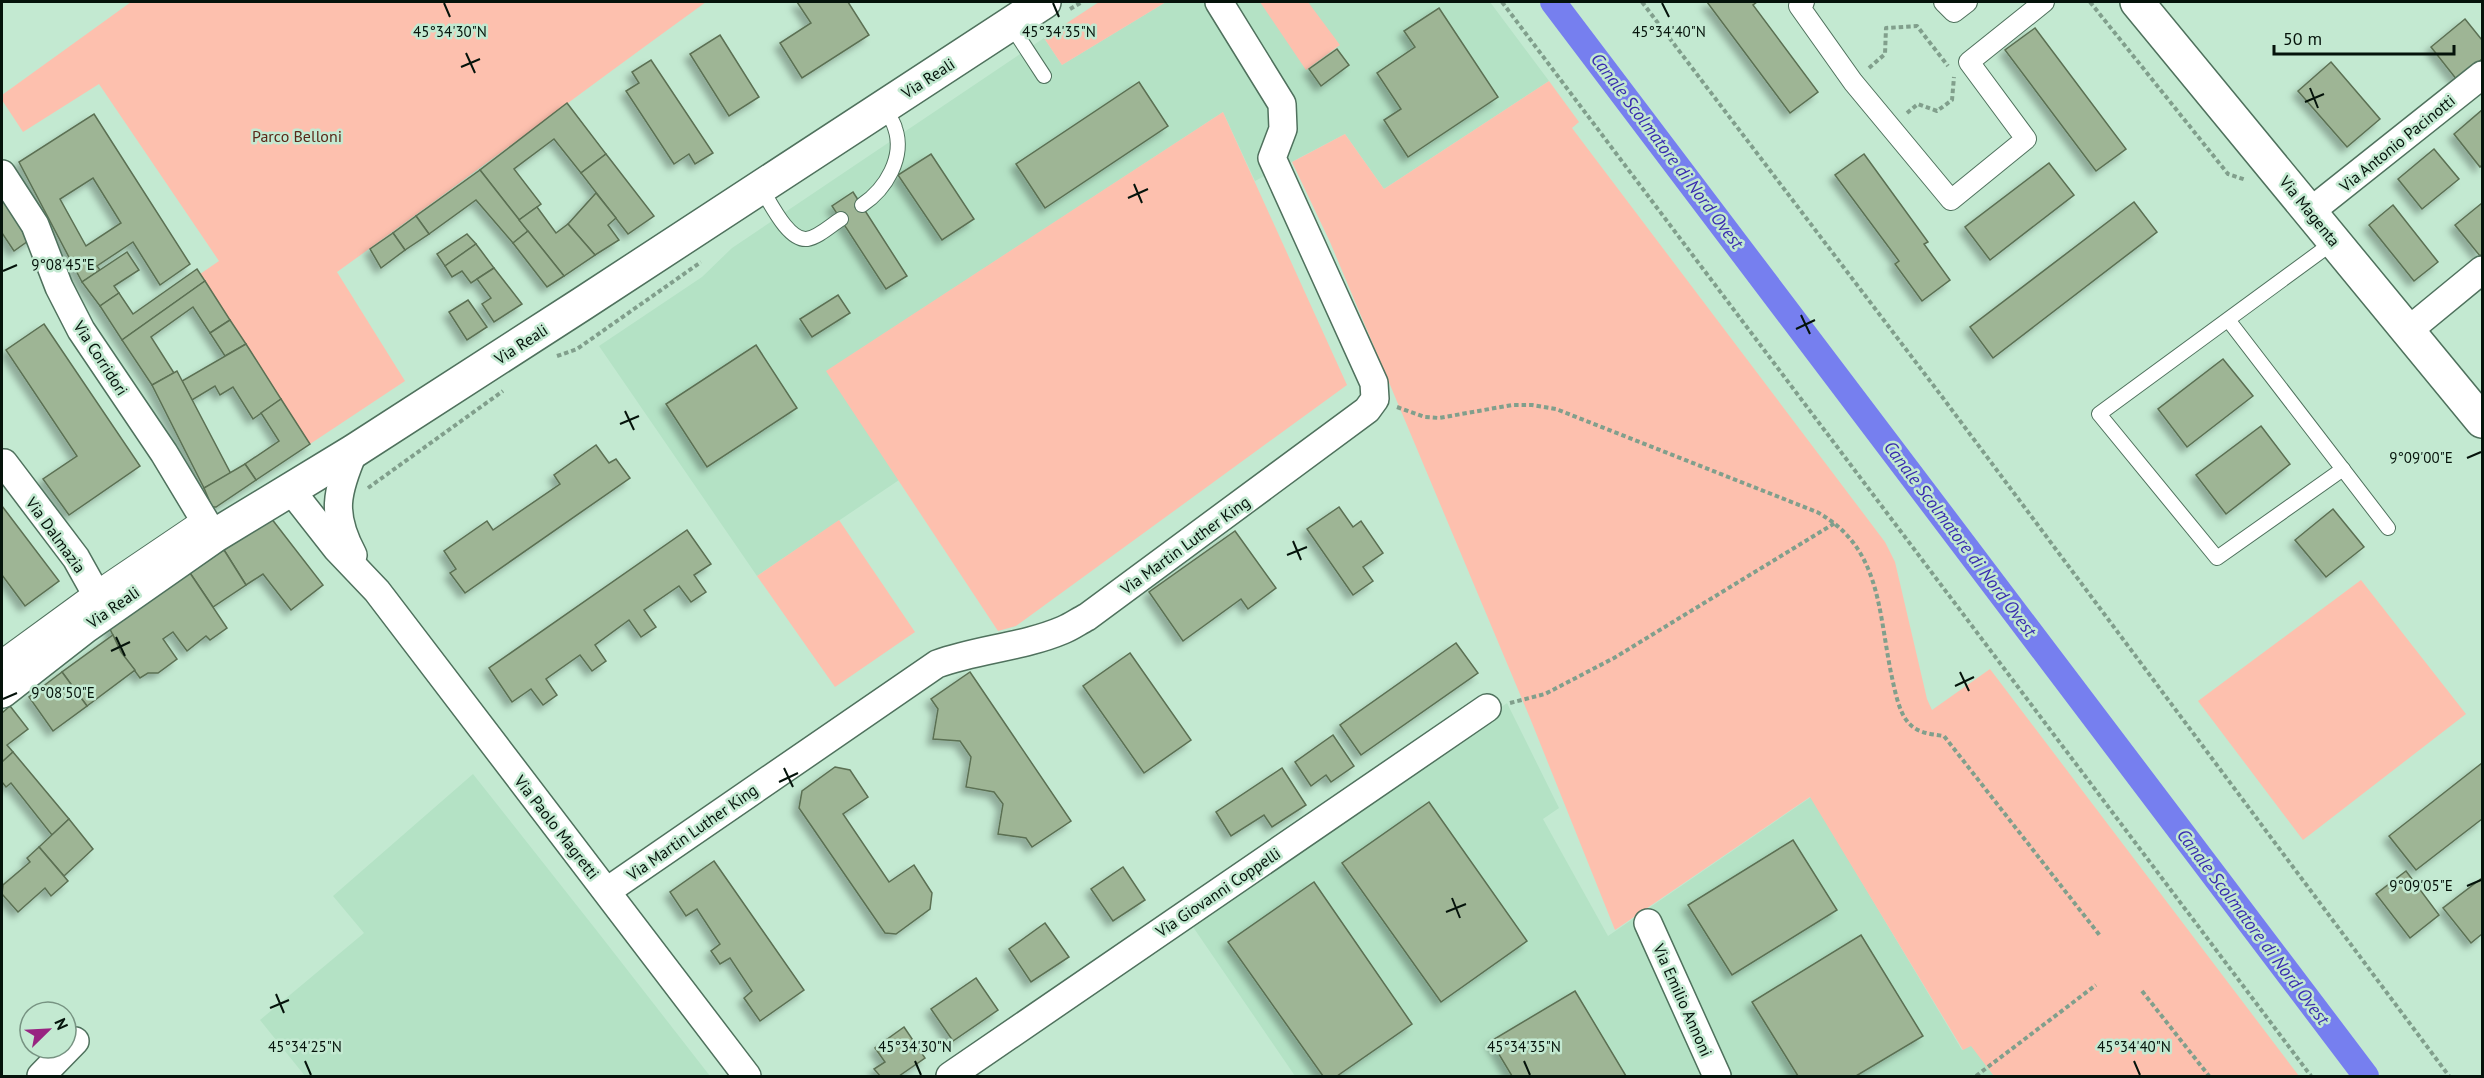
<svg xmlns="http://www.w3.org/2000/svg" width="2484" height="1078" font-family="'PT Sans',sans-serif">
  <defs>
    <filter id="shadow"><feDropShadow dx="-5.5" dy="5.5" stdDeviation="3" flood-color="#0004"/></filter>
  </defs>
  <rect width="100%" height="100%" fill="#c3e9d1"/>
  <g fill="#b4e2c5">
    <polygon points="1166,2 1490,2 1549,81 1384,189 1345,134 1255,181 1223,112 827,371 899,480 757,576 599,346 702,277 732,248 1044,38 1062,65"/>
    <polygon points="1507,703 1559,808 1543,819 1608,936 1811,797 1962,1050 1971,1045 1994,1076 1295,1076 1191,924"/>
    <polygon points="473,774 597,931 710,1076 305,1076 260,1020 364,933 333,896"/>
  </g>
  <g fill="#fdc0ae">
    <path d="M131,2H706C583,91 461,183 337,272L405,381L310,444L200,274L219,261L99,84L23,132L2,100V95Z"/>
    <polygon points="1099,2 1166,2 1062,65 1044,38"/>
    <polygon points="1260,2 1308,2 1340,45 1306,70"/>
    <polygon points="1549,81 1579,122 1572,128 1885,542 1895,562 1927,699 1932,710 1990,669 2299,1076 1994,1076 1971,1046 1963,1050 1810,797 1615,930 1530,718 1330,242 1292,162 1345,134 1384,189"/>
    <polygon points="1223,112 1347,385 1016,626 998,631 826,371"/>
    <polygon points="839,520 915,632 835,687 757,576"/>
    <polygon points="2361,580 2466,714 2303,840 2198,701"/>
  </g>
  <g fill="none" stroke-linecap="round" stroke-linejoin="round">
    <polyline stroke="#767fef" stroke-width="26" points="1553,2 2366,1076"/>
  </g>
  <g fill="#9eb595" stroke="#5b7053" stroke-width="1.5" fill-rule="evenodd" filter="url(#shadow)">
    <polygon points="797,2 848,2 869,35 802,78 780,43 811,23"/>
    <polygon points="1707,2 1757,2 1753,5 1818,92 1790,113"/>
    <polygon points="1439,8 1498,97 1408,157 1384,120 1401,109 1377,73 1415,47 1404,31"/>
    <polygon points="2465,19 2482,40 2482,59 2457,80 2431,47"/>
    <polygon points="2035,28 2126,149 2096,171 2005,50"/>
    <polygon points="720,35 759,97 729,116 690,54"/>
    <polygon points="1337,49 1349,65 1321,86 1309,69"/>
    <polygon points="651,60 713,153 695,164 689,154 674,164 626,91 639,83 632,72"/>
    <polygon points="2331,62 2380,119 2347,147 2298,91"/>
    <polygon points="1139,82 1168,126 1045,208 1016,164"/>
    <polygon points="567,103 606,154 581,173 554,139 514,169 541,204 519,220 480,170"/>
    <polygon points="2482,110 2482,165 2480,167 2454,134"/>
    <path d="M94,114L190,264L160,285L133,242L97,266L100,270L82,282L19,162ZM93,178L121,223L86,246L60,199Z"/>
    <polygon points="2434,149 2459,179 2422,209 2398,179"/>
    <polygon points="606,154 654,216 628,234 581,173"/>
    <polygon points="931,154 974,219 942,240 898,175"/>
    <polygon points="1864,154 1928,242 1924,244 1950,280 1922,301 1895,264 1899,261 1835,175"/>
    <polygon points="2049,163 2074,195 1990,260 1965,227"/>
    <polygon points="480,170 528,231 513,243 476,200 429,234 416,216"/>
    <polygon points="2,188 35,236 14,251 2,233"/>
    <polygon points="853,192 907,276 886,289 832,206"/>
    <polygon points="596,193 616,218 608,225 619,240 595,255 568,224"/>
    <polygon points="2134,202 2157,232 1993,358 1970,327"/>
    <polygon points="2482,203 2482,254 2480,256 2455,225"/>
    <polygon points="2393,205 2438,262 2414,281 2369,225"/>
    <polygon points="537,207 556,233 568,224 595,255 564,276 519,220"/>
    <polygon points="416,216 429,234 405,250 393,233"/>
    <polygon points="528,231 564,276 547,287 513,243"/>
    <polygon points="393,233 405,250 381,268 370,249"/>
    <polygon points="467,234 476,244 445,266 437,254"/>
    <polygon points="476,244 494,268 471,283 462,271 452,277 445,266"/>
    <polygon points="127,252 139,270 114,286 119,293 100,306 82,282"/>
    <polygon points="494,268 522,304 494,322 482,304 491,298 477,279"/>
    <polygon points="197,269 205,281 122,340 100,306 119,293 133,314"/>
    <polygon points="205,281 230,320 210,333 193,307 151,337 174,373 152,385 122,340"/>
    <polygon points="838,295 850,313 812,337 800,319"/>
    <polygon points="468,300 487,327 467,340 449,312"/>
    <polygon points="230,320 246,344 225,356 210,333"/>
    <polygon points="44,324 140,466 69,515 43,479 77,456 6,350"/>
    <polygon points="246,344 281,399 253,419 233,387 220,395 215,386 192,400 182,381"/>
    <polygon points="756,345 797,408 707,467 666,404"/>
    <polygon points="2223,359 2253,396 2187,447 2158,409"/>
    <polygon points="177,371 231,474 204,488 152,385"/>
    <polygon points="281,399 310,444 256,480 245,464 279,441 261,413"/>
    <polygon points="2261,426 2290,464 2226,514 2196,475"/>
    <polygon points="596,445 609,463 616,459 630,478 465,593 450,573 456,569 444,551 487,521 493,530 560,484 554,475"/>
    <polygon points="245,464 256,480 216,507 212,507 204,488"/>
    <polygon points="2,506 59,581 25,606 2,575"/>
    <polygon points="1339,507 1353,527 1361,521 1383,553 1363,567 1373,581 1353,595 1307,529"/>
    <polygon points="2333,509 2364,547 2326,577 2295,540"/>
    <polygon points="271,518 323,585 291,610 263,574 246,585 224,550"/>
    <polygon points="687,530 711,564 694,575 706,592 691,602 679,586 644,610 656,627 641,637 629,620 595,645 606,661 592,671 580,655 546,679 557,695 543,705 531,689 512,702 489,668"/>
    <polygon points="1235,531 1276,588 1248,609 1241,599 1183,641 1149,592"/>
    <polygon points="224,550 246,585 213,607 190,573"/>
    <polygon points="190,573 227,628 210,640 206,636 187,651 173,632 163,639 177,659 158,673 148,673 140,678 121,652 109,627"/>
    <polygon points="113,635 121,652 135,670 87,706 62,672"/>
    <polygon points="1456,643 1478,673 1361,755 1340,725"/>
    <polygon points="1130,653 1191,740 1144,773 1083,686"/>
    <polygon points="62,672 87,706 53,731 29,697"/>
    <polygon points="970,672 1071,821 1032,847 1026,838 998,834 1003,804 994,792 966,787 971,757 960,741 933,739 938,709 931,699"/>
    <polygon points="10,706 28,729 7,745 13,752 2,762 2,713"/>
    <polygon points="1333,735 1354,766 1331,782 1326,775 1311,786 1295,762"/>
    <polygon points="13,752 69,819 52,835 11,783 6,787 2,782 2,762"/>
    <polygon points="2482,763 2482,819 2416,870 2389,836"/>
    <polygon points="835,767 850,770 868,797 843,814 889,882 914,865 932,893 930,909 896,934 885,933 799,808 802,791"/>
    <polygon points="1282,768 1306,805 1272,827 1264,815 1231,836 1216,812"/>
    <polygon points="1429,802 1527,941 1441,1002 1342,863"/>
    <polygon points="69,819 93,849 64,876 39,847"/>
    <polygon points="1793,840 1837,910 1732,975 1688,905"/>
    <polygon points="39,847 68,881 51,896 45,888 18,912 2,894 3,885 30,862 27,858"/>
    <polygon points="714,861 804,990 760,1021 744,998 752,991 730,958 720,964 711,951 720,944 697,909 686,916 670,892"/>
    <polygon points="1123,867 1145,900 1113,921 1091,889"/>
    <polygon points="2406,871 2439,915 2410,938 2376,894"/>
    <polygon points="2482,878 2482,934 2471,943 2443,908"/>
    <polygon points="1314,882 1412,1024 1337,1076 1323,1076 1228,942"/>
    <polygon points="1045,923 1069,957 1031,982 1009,949"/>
    <polygon points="1861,935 1923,1036 1856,1076 1798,1076 1752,1002"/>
    <polygon points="976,978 998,1010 953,1041 931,1009"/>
    <polygon points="1575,991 1626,1076 1512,1076 1491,1041"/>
    <polygon points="904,1027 925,1058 899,1076 880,1076 874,1069 885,1062 875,1048"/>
  </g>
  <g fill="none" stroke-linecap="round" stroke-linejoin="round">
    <g stroke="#4f715d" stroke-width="16">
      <g id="service">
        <polyline points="1010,24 1044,76"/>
        <path d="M761,188C770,202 788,241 807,239C819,237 831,225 841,219"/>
        <path d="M862,205C886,189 905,157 895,128C893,120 887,114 883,107"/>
        <polyline points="2335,241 2099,414 2217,558 2343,469"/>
        <polyline points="2229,321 2388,528"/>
      </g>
    </g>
    <g stroke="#4f715d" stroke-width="22">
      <g id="pedestrian">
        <polyline points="1804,2 1799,6 1853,82 1951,200 2026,139 1969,62 2044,2"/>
        <polyline points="1944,2 1954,12 1967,2"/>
        <polyline points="2,660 95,592 203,519"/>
      </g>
    </g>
    <g stroke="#4f715d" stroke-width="30">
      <g id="minor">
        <polyline points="2,174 35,225 59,287 81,330 164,453 214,536"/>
        <polyline points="2311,211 2482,75"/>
        <polyline points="2409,330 2482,270"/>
        <polyline points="2,463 4,463 76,558 95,592 108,610"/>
        <polyline points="290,489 337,549 377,591 747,1076"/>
        <path d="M353,555C331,514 336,493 354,451"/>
        <path d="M607,891L937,664C978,649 1023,647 1063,630C1071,627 1079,621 1087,617L1367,410L1375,399L1374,383L1272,158L1283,129L1282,104L1219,2"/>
        <polyline points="1648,923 1717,1076"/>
        <polyline points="41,1076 75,1041"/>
        <polyline points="950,1076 1487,708"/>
      </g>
    </g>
    <g stroke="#4f715d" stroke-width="36">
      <polyline id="tertiary" points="2137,2 2482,421"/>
    </g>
    <g stroke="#4f715d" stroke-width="36">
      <polyline id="secondary" points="2,691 84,627 214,536 354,451 582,304 1044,2"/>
    </g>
    <g stroke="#819f8c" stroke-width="4" stroke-dasharray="4.5 3" stroke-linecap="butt">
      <polyline points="1502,2 2311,1076"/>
      <polyline points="1642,2 1943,398 2449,1076"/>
      <polyline points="2090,2 2228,174 2246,180"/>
      <polyline points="1070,9 1082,2"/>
      <polyline points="1869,68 1885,54 1886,28 1917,26 1948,66"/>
      <polyline points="1907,113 1918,104 1937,111 1952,100 1954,77"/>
      <polyline points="557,356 577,349 701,262"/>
      <path d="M1397,407L1425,417L1439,418L1512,405H1532L1556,409L1817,512C1880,547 1878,608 1891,673C1894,686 1898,710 1907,721C1916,733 1930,734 1944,736L2101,937"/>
      <polyline points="368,488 503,391"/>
      <polyline points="1510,703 1545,694 1614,658 1835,523"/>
      <polyline points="2142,991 2209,1076"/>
      <polyline points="1976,1076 2096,985"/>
    </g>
    <use href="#service" stroke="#fff" stroke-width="14"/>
    <use href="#pedestrian" stroke="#fff" stroke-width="20"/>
    <use href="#minor" stroke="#fff" stroke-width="27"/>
    <use href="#tertiary" stroke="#fff" stroke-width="33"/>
    <use href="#secondary" stroke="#fff" stroke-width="33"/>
  </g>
  <path fill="none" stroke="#05130b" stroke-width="2" d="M444,3L450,17M1053,3L1059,17M1662,3L1669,17M466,53L475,73M461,67L480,59M2310,88L2318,108M2305,102L2324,94M1134,184L1142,203M1128,198L1148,189M3,271L17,265M1801,315L1810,334M1796,329L1815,320M625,411L634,430M620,424L639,416M2467,458L2481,452M1293,541L1301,560M1287,555L1307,547M116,637L125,656M111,651L130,642M1960,672L1969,691M1955,686L1974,677M3,699L17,693M784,768L793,787M779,782L798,773M2467,886L2481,880M1452,898L1460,918M1446,912L1466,904M276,994L284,1013M270,1008L289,1000M305,1061L311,1075M915,1061L921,1075M1524,1061L1530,1075M2134,1061L2140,1075"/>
  <g text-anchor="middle" stroke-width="5" stroke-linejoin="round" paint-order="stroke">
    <g font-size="16" fill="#05130b" stroke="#c3e9d1">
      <text transform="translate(928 78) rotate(-33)" y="6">Via Reali</text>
      <text transform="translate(2397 143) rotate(-39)" y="6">Via Antonio Pacinotti</text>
      <text transform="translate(2310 211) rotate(51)" y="6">Via Magenta</text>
      <text transform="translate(521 344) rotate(-33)" y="6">Via Reali</text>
      <text transform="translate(101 358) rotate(57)" y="6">Via Corridori</text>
      <text transform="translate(56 535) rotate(54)" y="6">Via Dalmazia</text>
      <text transform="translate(1185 545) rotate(-36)" y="6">Via Martin Luther King</text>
      <text transform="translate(113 607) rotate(-35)" y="6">Via Reali</text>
      <text transform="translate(557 827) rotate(52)" y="6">Via Paolo Magretti</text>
      <text transform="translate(692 832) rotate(-35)" y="6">Via Martin Luther King</text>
      <text transform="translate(1218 892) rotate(-34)" y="6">Via Giovanni Coppelli</text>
      <text transform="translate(1683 1000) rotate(66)" y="6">Via Emilio Annoni</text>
    </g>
    <g font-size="16" fill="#592718" stroke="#c3e9d1">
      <text x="297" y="142">Parco Belloni</text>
    </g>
    <g font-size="18" font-style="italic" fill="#392caf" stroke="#c3e9d1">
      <text transform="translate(1667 151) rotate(53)" y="6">Canale Scolmatore di Nord Ovest</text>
      <text transform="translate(1960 539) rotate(53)" y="6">Canale Scolmatore di Nord Ovest</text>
      <text transform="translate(2253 927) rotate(53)" y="6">Canale Scolmatore di Nord Ovest</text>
    </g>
  </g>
  <g font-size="15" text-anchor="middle" fill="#05130b" stroke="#c3e9d1" stroke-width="5" stroke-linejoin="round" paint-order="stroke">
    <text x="450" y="37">45°34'30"N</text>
    <text x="1059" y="37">45°34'35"N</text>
    <text x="1669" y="37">45°34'40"N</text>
    <text x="63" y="270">9°08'45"E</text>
    <text x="2421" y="463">9°09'00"E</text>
    <text x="63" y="698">9°08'50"E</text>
    <text x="2421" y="891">9°09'05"E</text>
    <text x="305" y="1052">45°34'25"N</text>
    <text x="915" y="1052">45°34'30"N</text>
    <text x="1524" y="1052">45°34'35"N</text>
    <text x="2134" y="1052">45°34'40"N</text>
  </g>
  <rect width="2484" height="1078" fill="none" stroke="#05130b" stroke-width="6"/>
  <g transform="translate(48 1030) rotate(66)"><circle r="28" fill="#c3e9d1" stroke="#779382" stroke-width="1.5"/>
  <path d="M0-4.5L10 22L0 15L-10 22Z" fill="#982481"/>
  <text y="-9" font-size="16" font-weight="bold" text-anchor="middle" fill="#05130b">N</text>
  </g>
  <path d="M2274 45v9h180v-9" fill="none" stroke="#05130b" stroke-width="3"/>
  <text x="2283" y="45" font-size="18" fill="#05130b" stroke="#c3e9d1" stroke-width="4.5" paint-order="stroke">50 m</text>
</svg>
